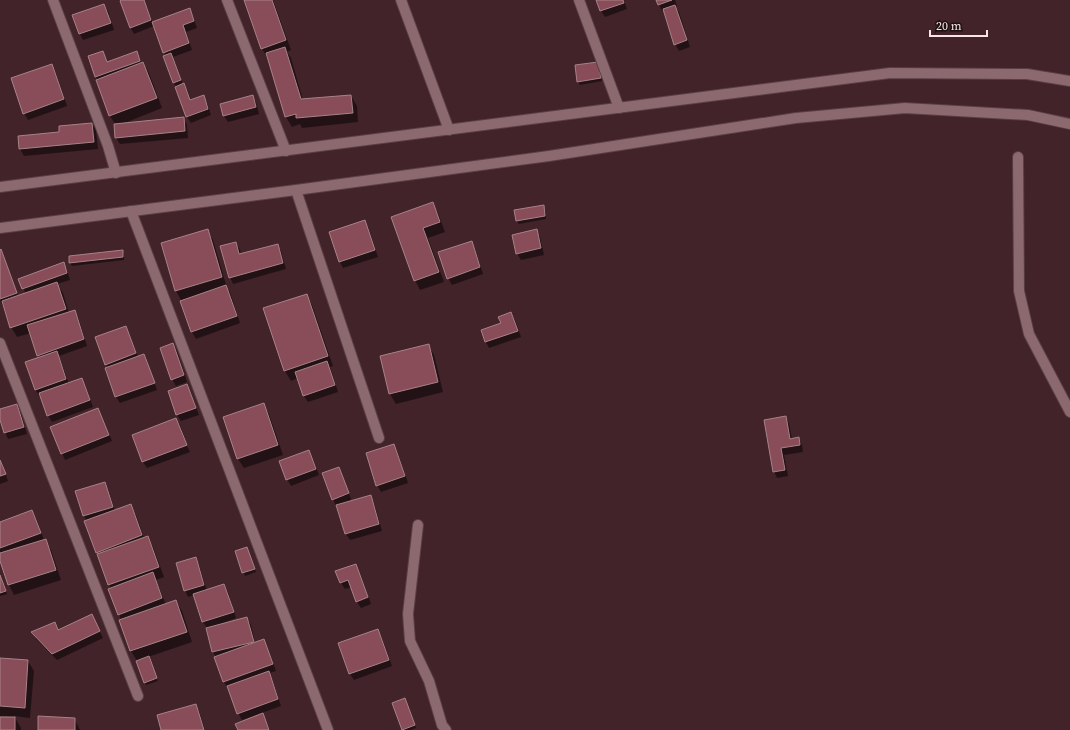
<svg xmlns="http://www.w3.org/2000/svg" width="1070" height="730" font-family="'Source Serif 4',serif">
  <rect width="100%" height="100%" fill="#412329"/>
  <g fill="#0007">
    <polygon points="124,0 144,0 153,23 189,10 193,16 197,28 186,32 192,50 173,57 183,85 184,85 188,91 191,101 203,97 207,103 211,115 191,123 187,117 176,86 174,83 164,57 166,56 154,26 134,34 130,27"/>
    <polygon points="245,0 273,0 291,50 287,52 291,58 303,100 351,96 357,106 358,122 302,128 300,124 292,127 286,117 269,58 268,58 262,49"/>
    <polygon points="597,0 624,0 627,9 605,17 601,11"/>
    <polygon points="657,0 675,0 677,6 675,7 679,12 690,47 679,51 675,44 664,10 662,11"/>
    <polygon points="104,5 108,11 114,30 83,40 80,34 73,15"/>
    <polygon points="102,52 108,63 136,53 142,64 143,63 149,73 162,108 122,124 183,118 187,125 188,138 120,144 116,138 115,124 110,116 89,57"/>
    <polygon points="51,65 55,71 67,106 28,120 24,113"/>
    <polygon points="576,66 599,66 602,81 580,85 578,82"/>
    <polygon points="252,96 256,102 259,114 228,122 224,116 221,105"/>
    <polygon points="92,124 96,130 98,149 24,156 20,149 19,136 60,133"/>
    <polygon points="432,203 438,213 445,232 428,238 444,282 420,290 415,280 392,217"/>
    <polygon points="543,206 545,209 546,219 519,224 517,221 516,211"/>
    <polygon points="364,221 368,227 378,257 343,268 340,262 330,233"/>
    <polygon points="207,230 213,240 227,288 230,292 240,323 196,339 192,332 182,302 176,291 162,243"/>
    <polygon points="536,230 540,237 544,255 521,260 517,253"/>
    <polygon points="471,242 475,249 483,274 452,285 448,278"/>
    <polygon points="236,243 240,250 241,255 277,245 281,251 286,269 233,284 230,277"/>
    <polygon points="1,250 4,257 18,296 26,294 19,279 63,264 67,270 70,280 57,284 63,293 69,313 74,311 78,317 87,346 59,356 69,384 81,379 85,385 93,407 52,422 48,415 41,395 39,396 35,389 40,358 31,333 17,337 11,327 4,305 3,306 0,300"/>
    <polygon points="122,251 124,254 124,260 72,266 70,263 70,257"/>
    <polygon points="307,295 312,305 333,366 330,367 338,392 308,402 304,396 298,378 291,381 285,371 265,309"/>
    <polygon points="511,313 515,320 521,337 489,348 486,342"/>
    <polygon points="125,327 129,334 138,357 144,355 147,362 157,390 120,403 116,397 106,369 108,368 106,364"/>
    <polygon points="173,344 177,351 187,382 176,386 172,379"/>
    <polygon points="428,345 434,355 443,392 396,404 390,394"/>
    <polygon points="187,386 190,392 199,415 181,421 177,415 169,392"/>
    <polygon points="263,404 269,414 283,455 244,468 238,459"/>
    <polygon points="17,405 20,411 27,434 8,439 5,432 0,416 0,410"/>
    <polygon points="98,409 101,415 112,441 65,460 62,453"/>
    <polygon points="786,417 789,424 792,439 798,438 802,445 803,452 784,455 788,476 777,478 774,471"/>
    <polygon points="176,419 180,425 187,444 142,460"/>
    <polygon points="394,445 397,451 408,483 381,492 377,485"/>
    <polygon points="187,446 190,452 147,468 143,462"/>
    <polygon points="308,451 312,457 319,475 291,486 287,479"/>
    <polygon points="339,468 342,475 352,502 370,496 374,503 382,531 350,540 346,534 337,505 336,506 333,499"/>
    <polygon points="6,475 8,481 0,484 0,477"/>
    <polygon points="104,483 108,489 115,511 130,505 136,515 144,538 147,537 153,547 164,577 156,580 166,605 176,601 182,611 192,642 148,657 158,681 146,685 137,661 131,651 111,589 97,552 87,521 84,516 76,492"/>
    <polygon points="32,511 36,518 44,540 45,540 51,550 61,580 14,595 9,585 0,557 0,523"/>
    <polygon points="247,548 256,572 245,576 236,552"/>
    <polygon points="195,558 199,565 207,591 224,585 228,592 236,618 223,623 223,624 247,618 251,625 255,643 263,640 267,647 276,671 269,673 272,679 281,706 242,720 238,713 229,688 228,688 224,682 215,658 216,657 213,652 207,628 203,622 194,595 188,597 185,590"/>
    <polygon points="355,565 359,571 368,596 357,600 352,587 345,589 341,583 337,571"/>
    <polygon points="0,575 7,594 0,596"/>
    <polygon points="369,598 371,604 361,608 357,602"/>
    <polygon points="95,622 103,638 57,660 36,639 33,633 55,623 59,631"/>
    <polygon points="378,630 381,636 392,666 354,680 350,674"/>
    <polygon points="0,659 28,661 34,671 30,718 14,716 21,728 21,730 0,730 0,718 7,718 8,716 0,716"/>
    <polygon points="406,702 416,728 411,730 404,730 393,703"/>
    <polygon points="196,705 199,711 205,730 162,730"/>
    <polygon points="263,714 270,730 239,730"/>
    <polygon points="74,718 80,730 39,730"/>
  </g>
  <g fill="#884d58" stroke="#a78287">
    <polygon points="121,0 144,0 151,20 130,28 120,1"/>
    <polygon points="244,0 272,0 286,40 261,49"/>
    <polygon points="596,0 623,0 624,3 600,11"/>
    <polygon points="656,0 672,0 658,5"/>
    <polygon points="104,4 111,23 79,34 72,15"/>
    <polygon points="675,5 687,40 674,45 663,9"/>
    <polygon points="190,8 194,21 183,25 189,43 163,53 152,22"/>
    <polygon points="285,47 301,99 351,95 353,113 296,118 296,114 285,117 266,53"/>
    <polygon points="103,51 107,62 137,51 140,61 95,77 88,56"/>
    <polygon points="171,53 181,80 173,83 163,56"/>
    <polygon points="143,62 157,98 109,116 96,80"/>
    <polygon points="598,62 601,78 577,82 575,65"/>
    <polygon points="52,64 64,99 23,114 11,78"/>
    <polygon points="184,83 190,100 204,95 208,109 186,117 175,87"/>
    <polygon points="253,95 256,107 223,116 220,104"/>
    <polygon points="184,117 185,131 115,138 114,124"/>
    <polygon points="92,123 94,142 19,149 18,136 59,132 59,126"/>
    <polygon points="433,202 440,222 423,228 439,272 414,281 391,217"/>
    <polygon points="544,205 545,216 516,221 514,210"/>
    <polygon points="365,220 375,250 339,262 329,232"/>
    <polygon points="208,229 222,277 175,291 161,243"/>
    <polygon points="537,229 541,248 516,254 512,235"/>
    <polygon points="472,241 480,267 447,279 438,252"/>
    <polygon points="236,242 239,254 278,244 283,263 229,278 220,246"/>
    <polygon points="1,249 17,293 0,299 0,250"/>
    <polygon points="123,250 123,257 69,263 69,256"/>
    <polygon points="64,262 67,273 22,289 18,279"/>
    <polygon points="57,282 66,309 10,328 2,301"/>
    <polygon points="226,285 237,316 191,332 180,301"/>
    <polygon points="307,294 328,356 284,371 263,308"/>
    <polygon points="75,310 84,339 37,356 27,325"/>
    <polygon points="511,312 518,331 485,342 481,330 501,323 498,317"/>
    <polygon points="126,326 136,353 105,365 95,337"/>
    <polygon points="173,343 184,375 171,380 160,348"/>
    <polygon points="429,344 438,382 389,394 380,356"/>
    <polygon points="57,351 66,379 35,390 25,362"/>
    <polygon points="144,354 155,383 115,397 105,368"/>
    <polygon points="327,361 335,385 303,396 295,372"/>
    <polygon points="82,378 90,400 47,416 39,393"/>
    <polygon points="187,384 196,408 176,415 168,391"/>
    <polygon points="264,403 278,445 237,459 223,417"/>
    <polygon points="17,404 24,427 4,433 0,420 0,409"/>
    <polygon points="98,408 109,435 61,454 50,427"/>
    <polygon points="786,416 790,439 799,437 800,445 781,448 785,470 773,472 764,420"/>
    <polygon points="176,418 187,445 142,462 132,435"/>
    <polygon points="394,444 405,476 376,486 366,453"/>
    <polygon points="309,450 316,469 286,480 279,461"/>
    <polygon points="0,460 6,474 0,476"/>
    <polygon points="339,467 349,493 332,500 322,473"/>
    <polygon points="105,482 113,507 83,516 75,491"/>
    <polygon points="371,495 379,524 345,534 336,505"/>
    <polygon points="131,504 142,535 96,553 84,521"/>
    <polygon points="32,510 41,533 0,548 0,522"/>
    <polygon points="148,536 159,567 108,585 97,554"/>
    <polygon points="46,539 56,570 8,585 0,561 0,553"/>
    <polygon points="247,547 255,569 242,573 235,551"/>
    <polygon points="196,557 204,585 184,591 176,563"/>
    <polygon points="356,564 368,597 356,602 348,580 340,583 335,571"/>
    <polygon points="153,572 162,598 118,615 108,589"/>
    <polygon points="0,575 6,591 0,593"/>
    <polygon points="224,584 234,612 202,622 193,594"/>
    <polygon points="176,600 187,632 130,651 119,620"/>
    <polygon points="92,614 100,631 52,654 31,632 55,622 58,630"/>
    <polygon points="247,617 254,642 212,652 206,628"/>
    <polygon points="378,629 389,660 349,674 338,643"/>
    <polygon points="264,639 273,664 223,682 214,657"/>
    <polygon points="149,656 157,678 144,683 136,661"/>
    <polygon points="0,658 28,660 25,708 0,706"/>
    <polygon points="269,671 278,699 237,714 227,686"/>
    <polygon points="405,698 415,725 402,730 392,703"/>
    <polygon points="196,704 204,730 161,730 157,715"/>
    <polygon points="263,713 269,730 238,730 235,724"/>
    <polygon points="38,716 75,718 75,730 38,730"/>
    <rect x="0" y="717" width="15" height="13"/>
  </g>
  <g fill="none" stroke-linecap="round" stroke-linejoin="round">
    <g stroke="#593f44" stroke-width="12">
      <g id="minor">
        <polyline points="53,0 108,146 116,173"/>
        <polyline points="227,0 286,151"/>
        <polyline points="401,0 449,130"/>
        <polyline points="579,0 619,108"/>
        <polyline points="1018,157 1019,291 1029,334 1070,412"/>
        <polyline points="296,190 379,438"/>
        <polyline points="131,211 328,730"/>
        <polyline points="0,343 138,696"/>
      </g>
    </g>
    <g stroke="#593f44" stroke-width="12">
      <g id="tertiary">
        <polyline points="0,187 890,73 1027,74 1070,81"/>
        <polyline points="0,228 296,190 549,156 796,118 905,108 1028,115 1070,124"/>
        <polyline points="418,525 408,614 410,641 429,681 442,725 446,730"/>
      </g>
    </g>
    <use href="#minor" stroke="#8c696e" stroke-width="10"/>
    <use href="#tertiary" stroke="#8c696e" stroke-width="10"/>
  </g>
  <path d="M930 30v6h57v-6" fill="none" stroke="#f9e4e6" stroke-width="2"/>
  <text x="936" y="30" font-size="12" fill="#f9e4e6" stroke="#1f1113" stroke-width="3" paint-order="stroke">20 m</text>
</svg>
